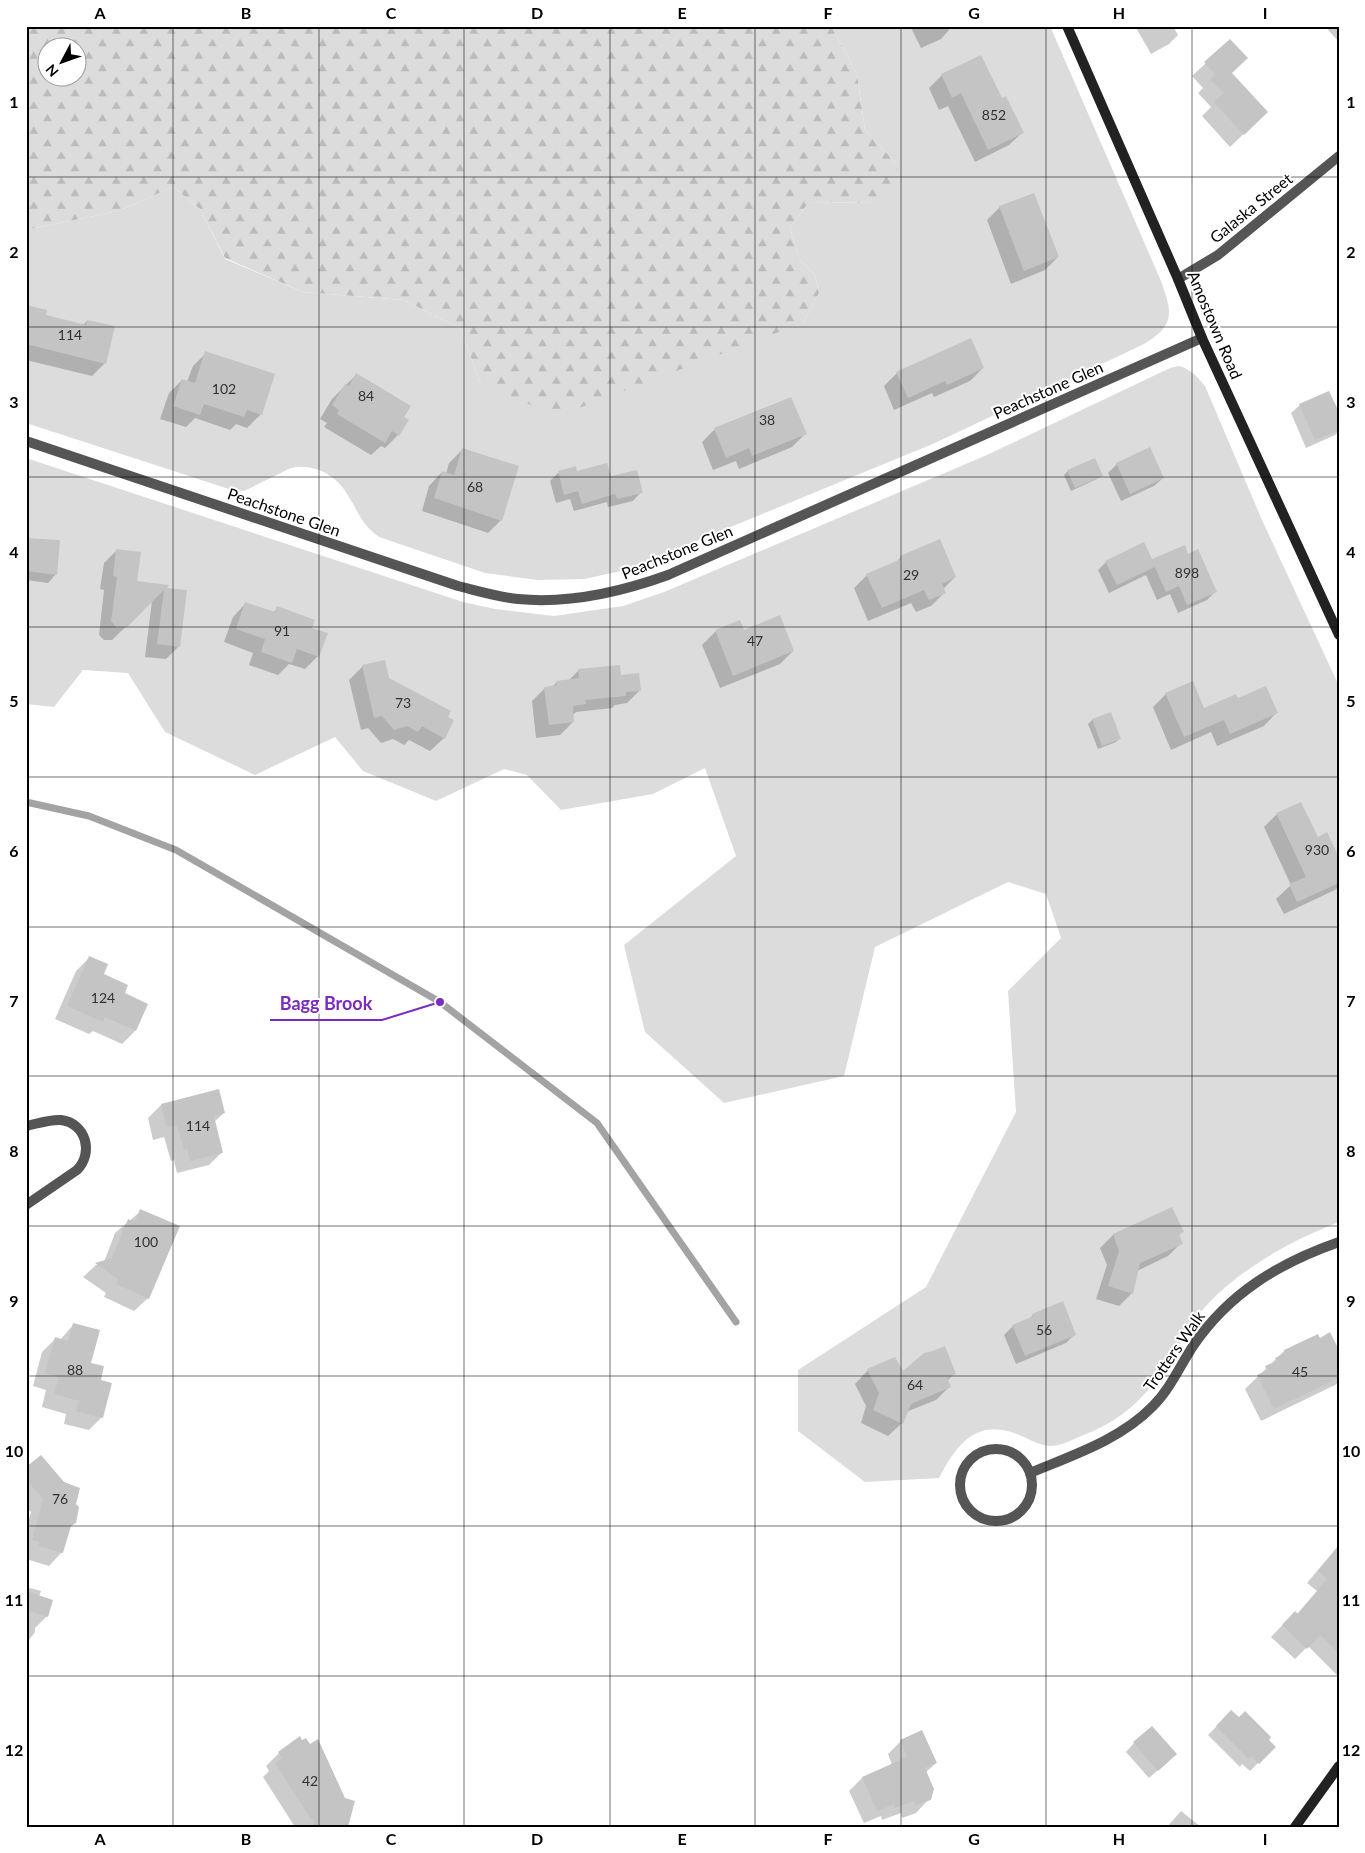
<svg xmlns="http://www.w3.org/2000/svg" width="1365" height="1853" font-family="Lato,sans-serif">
  <defs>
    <pattern id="forest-firs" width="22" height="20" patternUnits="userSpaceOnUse" patternTransform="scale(1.25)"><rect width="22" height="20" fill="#dcdcdc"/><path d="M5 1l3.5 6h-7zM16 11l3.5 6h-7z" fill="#bbb"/></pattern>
  </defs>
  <rect width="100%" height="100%" fill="#fff"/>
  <g fill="#dcdcdc">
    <path d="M831,26H1050L1161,281C1172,312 1176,325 1144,344L935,443L626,570L584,579L537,580L485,573L379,537C360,523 359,512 347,494C336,475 313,463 291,468L244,491L232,490L26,423V230L118,211L173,187L200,209L225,259L303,292L404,300L461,329L481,385L803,323L819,293L815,275L800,260L790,228L809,202L875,203L897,164L865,130L857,74Z"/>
    <path d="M1179,366C1190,369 1197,376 1205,386L1262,520L1339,686V1222C1287,1242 1226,1276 1193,1322C1185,1333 1179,1346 1172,1357C1149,1393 1127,1418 1086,1434C1076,1438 1062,1446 1050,1446C1037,1446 1023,1435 1011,1432C973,1420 954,1449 939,1478L865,1482L798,1431V1370L926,1287L1016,1112L1008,991L1061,938L1046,894L1008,882L875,947L844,1076L724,1103L645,1032L624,945L736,856L705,768L653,794L561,810L527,775L504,769L436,801L363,771L335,737L255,775L165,732L128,673L83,670L54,707L26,704V458L463,602L495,609L554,616L623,606L664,592L987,455L1170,368Z"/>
  </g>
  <path fill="url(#forest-firs)" fill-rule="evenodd" d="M26,26H831L857,74L865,130L897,164L895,191L875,203L809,202L790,228L800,260L815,275L819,293L803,323L558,416L481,385L461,329L404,300L303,292L225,258L200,209L173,187L118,211L26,230ZM48,48H78V78H48Z"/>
  <g fill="#0003">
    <polygon points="910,26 948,26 949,30 941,39 921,48"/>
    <polygon points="1135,26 1173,26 1178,35 1169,44 1151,54"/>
    <polygon points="1339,26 1339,42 1328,30 1331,26"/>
    <polygon points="1230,41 1231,73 1253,125 1230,147 1202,116 1211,107 1198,93 1203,88 1192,76"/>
    <polygon points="942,75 1001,100 1023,132 1009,145 975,162 948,106 939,110 929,88"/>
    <polygon points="1000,207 1058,257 1045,270 1011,284 987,220"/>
    <polygon points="26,307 44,316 83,325 87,321 105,363 92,376 26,360"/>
    <polygon points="206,353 273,375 260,415 247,428 236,424 230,430 195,418 186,427 160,419 169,393 182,380 187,382 193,366"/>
    <polygon points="983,368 970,381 934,397 932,393 894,410 884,386 897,373"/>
    <polygon points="356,375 403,418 398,435 385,448 381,446 371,455 324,427 327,423 320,419 332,399"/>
    <polygon points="1300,405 1339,415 1339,432 1335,435 1306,448 1291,413"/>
    <polygon points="715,429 805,434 792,447 739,469 736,461 713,470 702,442"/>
    <polygon points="462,450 501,520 488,533 422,511 429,486 442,472 446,474 449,463"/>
    <polygon points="1117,464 1163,478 1154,486 1121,501 1108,473"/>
    <polygon points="575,468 576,473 610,478 641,492 633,501 608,507 607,502 574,511 570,499 556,503 550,481 558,473"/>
    <polygon points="1068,471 1101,476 1097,479 1071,491 1064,475"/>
    <polygon points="26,539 56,574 48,583 26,580"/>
    <polygon points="117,550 136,582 164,589 179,646 166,659 145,657 152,601 112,640 104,640 99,635 104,590 100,589 104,563"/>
    <polygon points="1188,555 1215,592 1207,600 1178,613 1170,594 1157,600 1146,575 1109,593 1098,570 1106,562 1152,561"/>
    <polygon points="901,557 955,577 943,589 944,593 931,606 916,612 911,603 868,621 854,588 867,575 895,563"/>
    <polygon points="246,603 273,613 277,608 310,629 318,656 305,669 289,664 278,675 249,665 253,653 224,642 233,617"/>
    <polygon points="739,622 743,631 793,651 780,664 720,688 702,645 715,632"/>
    <polygon points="363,666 388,678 446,718 444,738 430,751 409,740 404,745 393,739 381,743 368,728 361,730 349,680"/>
    <polygon points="579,670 620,676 640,690 627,703 615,705 612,708 576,712 572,716 573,722 560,735 536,738 532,701 545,688 552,687 557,682 568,681"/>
    <polygon points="1166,694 1204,709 1238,700 1277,712 1264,726 1217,746 1211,732 1171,750 1153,707"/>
    <polygon points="1110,714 1120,738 1116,742 1098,749 1088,724 1092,720"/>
    <polygon points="1277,814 1317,838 1337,857 1339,856 1339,888 1284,914 1276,899 1291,885 1264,827"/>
    <polygon points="89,958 102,975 123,994 135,1031 122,1044 93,1031 89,1034 55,1019 76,971"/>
    <polygon points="218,1091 224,1113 214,1122 222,1152 209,1165 177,1173 174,1160 171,1161 164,1137 153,1140 148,1118 161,1105"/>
    <polygon points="1171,1208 1182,1232 1178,1236 1181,1243 1168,1256 1137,1271 1132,1293 1119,1306 1096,1299 1107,1265 1100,1248 1113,1235"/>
    <polygon points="141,1211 148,1298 134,1311 104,1297 106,1293 83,1277 96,1265 104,1262 115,1233"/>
    <polygon points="1033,1315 1075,1334 1066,1343 1016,1364 1004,1335 1013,1326 1028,1320"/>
    <polygon points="74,1324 90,1364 99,1380 102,1417 89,1430 64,1424 66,1414 42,1407 46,1390 33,1386 42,1352 55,1339 60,1340"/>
    <polygon points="1317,1336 1319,1339 1339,1353 1339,1382 1335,1385 1261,1421 1245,1389 1284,1351"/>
    <polygon points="868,1370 903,1373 955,1373 947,1381 949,1387 936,1400 906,1412 902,1423 888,1436 861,1423 866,1406 855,1384"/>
    <polygon points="26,1468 69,1528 62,1552 49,1566 26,1559 26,1529 31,1512 26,1507"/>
    <polygon points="1339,1545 1339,1675 1338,1676 1308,1646 1295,1659 1271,1637 1295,1612 1297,1614 1317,1591 1307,1583"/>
    <polygon points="26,1587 41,1591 39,1597 47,1616 35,1628 35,1632 26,1644"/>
    <polygon points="1231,1712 1274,1747 1250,1771 1242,1764 1240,1767 1208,1735"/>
    <polygon points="300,1738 344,1799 347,1827 295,1827 263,1777 269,1771 266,1766 279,1753"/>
    <polygon points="901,1741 936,1763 925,1773 929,1799 916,1813 902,1818 901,1813 882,1820 881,1816 864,1823 849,1791 862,1778 892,1765 888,1754"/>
    <polygon points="1134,1743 1167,1762 1149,1778 1126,1752"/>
    <polygon points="1181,1811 1201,1827 1167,1827"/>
  </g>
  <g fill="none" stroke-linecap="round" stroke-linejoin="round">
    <polyline stroke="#a3a3a3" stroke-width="7" points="26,802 89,816 176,850 440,1002 597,1123 736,1322"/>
  </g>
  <g fill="#c4c4c4">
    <polygon points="1230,39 1248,58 1232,73 1268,112 1244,135 1214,102 1224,93 1210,79 1215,74 1204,62"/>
    <polygon points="981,55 1002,98 1006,96 1024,133 988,150 961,93 952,98 941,74"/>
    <polygon points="1034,193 1059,257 1024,271 999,206"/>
    <polygon points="26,305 47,310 46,315 86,325 87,320 115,326 106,364 26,344"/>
    <polygon points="971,338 984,368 947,385 945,381 908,398 896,372"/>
    <polygon points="205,351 275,374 262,415 247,410 244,417 204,404 200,415 173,406 182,379 195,383"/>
    <polygon points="356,373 411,406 404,417 409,420 399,436 392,431 385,443 337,414 339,410 332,405 345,384 349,386"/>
    <polygon points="1329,391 1339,412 1339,430 1315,440 1299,404"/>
    <polygon points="791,397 807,434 752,456 749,448 726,458 714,428"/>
    <polygon points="1150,447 1164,478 1130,494 1116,463"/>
    <polygon points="462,448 519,466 502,521 434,498 442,471 454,475"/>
    <polygon points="1095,458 1103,476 1075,488 1067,470"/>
    <polygon points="607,463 611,476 637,470 643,493 617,499 615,494 582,504 578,491 564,495 558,471 576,466 577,471"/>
    <polygon points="26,538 60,540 57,575 26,571"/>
    <polygon points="940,539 956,577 942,584 946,593 929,600 924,590 882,608 866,574 901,559 900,556"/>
    <polygon points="1144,542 1152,559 1185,545 1188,554 1198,549 1217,592 1187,605 1179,586 1166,592 1155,567 1117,585 1105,561"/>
    <polygon points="116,549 141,552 137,581 169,585 167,588 187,590 180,647 157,644 164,590 127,627 117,628 111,621 117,577 113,576"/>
    <polygon points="245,602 275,612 277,606 315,620 312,628 328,633 319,657 297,649 292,663 261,652 265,639 236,629"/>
    <polygon points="780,615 794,651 733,676 715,630 740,620 744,630"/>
    <polygon points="385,660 389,678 451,711 448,717 454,720 445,739 422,726 418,732 407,726 394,730 382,716 374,718 362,665"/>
    <polygon points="620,665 621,675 639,673 641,691 626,692 626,696 585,700 586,704 573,706 574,722 549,725 544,687 557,685 556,681 579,678 578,669"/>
    <polygon points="1193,681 1204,708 1236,694 1238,698 1266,686 1278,713 1230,734 1224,720 1184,737 1165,693"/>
    <polygon points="1111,712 1121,739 1102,746 1092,719"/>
    <polygon points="1301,802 1318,837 1327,832 1339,857 1339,883 1297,902 1289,884 1306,877 1276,813"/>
    <polygon points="89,956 108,964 104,974 128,985 125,993 148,1004 136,1031 105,1017 103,1022 67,1006"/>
    <polygon points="219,1089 225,1113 214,1116 223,1153 190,1161 187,1148 184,1149 177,1125 166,1127 161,1104"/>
    <polygon points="1172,1207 1184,1232 1179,1234 1183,1244 1140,1263 1133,1294 1108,1286 1119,1251 1113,1234"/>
    <polygon points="140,1209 180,1226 149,1299 116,1284 118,1279 95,1263 112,1258 128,1219 135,1222"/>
    <polygon points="1063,1301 1076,1335 1025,1356 1012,1325 1034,1316 1032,1314"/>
    <polygon points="73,1323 100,1330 91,1363 104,1366 101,1380 112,1383 103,1418 76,1411 79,1401 54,1394 59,1377 45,1373 55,1337 68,1341"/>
    <polygon points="1330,1332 1339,1350 1339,1378 1274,1409 1257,1375 1267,1370 1265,1366 1277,1361 1275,1358 1285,1353 1284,1350 1318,1334 1320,1338"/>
    <polygon points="945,1346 956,1374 947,1378 951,1387 911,1404 903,1424 873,1410 879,1393 867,1369 895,1357 903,1371 924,1353 933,1351"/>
    <polygon points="41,1455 64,1482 80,1488 76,1504 79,1507 76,1523 71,1526 63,1553 38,1546 40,1542 32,1540 43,1499 26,1479 26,1467"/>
    <polygon points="1339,1545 1339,1654 1320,1635 1307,1649 1282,1625 1295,1611 1298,1614 1327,1579 1318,1571"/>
    <polygon points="26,1591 53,1600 48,1617 26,1610"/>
    <polygon points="1231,1710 1239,1717 1245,1711 1271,1737 1269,1740 1276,1747 1259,1764 1251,1756 1249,1759 1216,1726"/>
    <polygon points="1152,1726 1177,1754 1158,1771 1133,1742"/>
    <polygon points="922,1730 937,1763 925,1768 934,1789 931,1800 915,1805 914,1801 895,1808 894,1804 877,1811 862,1777 907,1757 900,1740"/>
    <polygon points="300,1736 302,1740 306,1738 310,1744 318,1739 345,1798 355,1801 348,1827 312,1827 314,1820 311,1819 275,1763 282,1758 278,1752"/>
  </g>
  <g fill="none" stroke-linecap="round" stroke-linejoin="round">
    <g stroke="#555" stroke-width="10">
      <polyline points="1178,279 1218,255 1339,156"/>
      <path d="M26,441L458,586C478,591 498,597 518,599C569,604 621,592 668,575L1202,338"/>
      <path d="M26,1126C37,1124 50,1119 61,1120C86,1123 94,1153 77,1170L26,1205"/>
      <circle cx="996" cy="1485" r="36"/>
      <path d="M1030,1473C1073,1455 1120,1440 1153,1406C1170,1389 1180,1366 1193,1346C1229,1293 1279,1263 1339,1242"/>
    </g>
    <g stroke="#222" stroke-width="10">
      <polyline points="1067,26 1178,279 1202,338 1339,635"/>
      <polyline points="1295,1827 1339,1766"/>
    </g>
  </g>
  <path fill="none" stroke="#000" stroke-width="1" stroke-opacity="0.55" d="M173,26V1827M319,26V1827M464,26V1827M610,26V1827M755,26V1827M901,26V1827M1046,26V1827M1192,26V1827M26,177H1339M26,327H1339M26,477H1339M26,627H1339M26,777H1339M26,927H1339M26,1076H1339M26,1226H1339M26,1376H1339M26,1526H1339M26,1676H1339"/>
  <g text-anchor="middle" stroke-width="4" stroke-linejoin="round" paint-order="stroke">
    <g font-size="14" fill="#313131">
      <text x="994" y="120">852</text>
      <text x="70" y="340">114</text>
      <text x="224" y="394">102</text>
      <text x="366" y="401">84</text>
      <text x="767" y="425">38</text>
      <text x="475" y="492">68</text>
      <text x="1187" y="578">898</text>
      <text x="911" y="580">29</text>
      <text x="282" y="636">91</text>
      <text x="755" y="646">47</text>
      <text x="403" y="708">73</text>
      <text x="1317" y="855">930</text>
      <text x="103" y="1003">124</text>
      <text x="198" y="1131">114</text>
      <text x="146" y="1247">100</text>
      <text x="1044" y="1335">56</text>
      <text x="75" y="1375">88</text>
      <text x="1300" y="1377">45</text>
      <text x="915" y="1390">64</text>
      <text x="60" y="1504">76</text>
      <text x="310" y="1786">42</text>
    </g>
    <g font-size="16" fill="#000" stroke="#fff">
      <text transform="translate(1251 208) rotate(-39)" y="6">Galaska Street</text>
      <text transform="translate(1215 325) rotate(67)" y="6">Amostown Road</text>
      <text transform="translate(1048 390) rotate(-24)" y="6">Peachstone Glen</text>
      <text transform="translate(284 512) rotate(19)" y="6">Peachstone Glen</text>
      <text transform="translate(677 552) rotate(-22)" y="6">Peachstone Glen</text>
      <text transform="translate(1174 1351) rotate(-55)" y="6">Trotters Walk</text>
    </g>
  </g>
  <path fill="none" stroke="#7b2cbf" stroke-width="2" d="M440 1002L382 1020H270"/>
  <circle fill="#7b2cbf" stroke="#fff" stroke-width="2" cx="440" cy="1002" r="5"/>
  <g font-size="18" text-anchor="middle" font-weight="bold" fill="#7b2cbf" stroke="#fff" stroke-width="4" stroke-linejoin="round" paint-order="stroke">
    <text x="326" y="1010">Bagg Brook</text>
  </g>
  <rect width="1365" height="1853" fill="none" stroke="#ffffff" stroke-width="55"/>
  <g transform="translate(62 62) rotate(229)"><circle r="24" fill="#ffffff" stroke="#999999"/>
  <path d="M0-4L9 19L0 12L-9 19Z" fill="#000000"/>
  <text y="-8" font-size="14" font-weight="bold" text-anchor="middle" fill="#000000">N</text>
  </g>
  <rect x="28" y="28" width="1310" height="1798" fill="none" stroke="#000" stroke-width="2"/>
  <g font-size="16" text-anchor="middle" font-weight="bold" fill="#000">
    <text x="100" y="19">A</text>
    <text x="246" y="19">B</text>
    <text x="391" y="19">C</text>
    <text x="537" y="19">D</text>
    <text x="682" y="19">E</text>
    <text x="828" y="19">F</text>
    <text x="974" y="19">G</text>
    <text x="1119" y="19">H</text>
    <text x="1265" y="19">I</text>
    <text x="14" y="108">1</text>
    <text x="1351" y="108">1</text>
    <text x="14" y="258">2</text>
    <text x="1351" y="258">2</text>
    <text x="14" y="408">3</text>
    <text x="1351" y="408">3</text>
    <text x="14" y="558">4</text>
    <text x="1351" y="558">4</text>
    <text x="14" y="707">5</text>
    <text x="1351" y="707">5</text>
    <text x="14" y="857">6</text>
    <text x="1351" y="857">6</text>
    <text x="14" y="1007">7</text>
    <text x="1351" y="1007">7</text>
    <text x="14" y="1157">8</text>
    <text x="1351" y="1157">8</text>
    <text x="14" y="1307">9</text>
    <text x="1351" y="1307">9</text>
    <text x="14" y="1457">10</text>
    <text x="1351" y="1457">10</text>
    <text x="14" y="1606">11</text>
    <text x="1351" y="1606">11</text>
    <text x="14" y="1756">12</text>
    <text x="1351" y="1756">12</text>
    <text x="100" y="1845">A</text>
    <text x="246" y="1845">B</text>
    <text x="391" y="1845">C</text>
    <text x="537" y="1845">D</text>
    <text x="682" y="1845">E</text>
    <text x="828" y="1845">F</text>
    <text x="974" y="1845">G</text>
    <text x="1119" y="1845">H</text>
    <text x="1265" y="1845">I</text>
  </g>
</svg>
